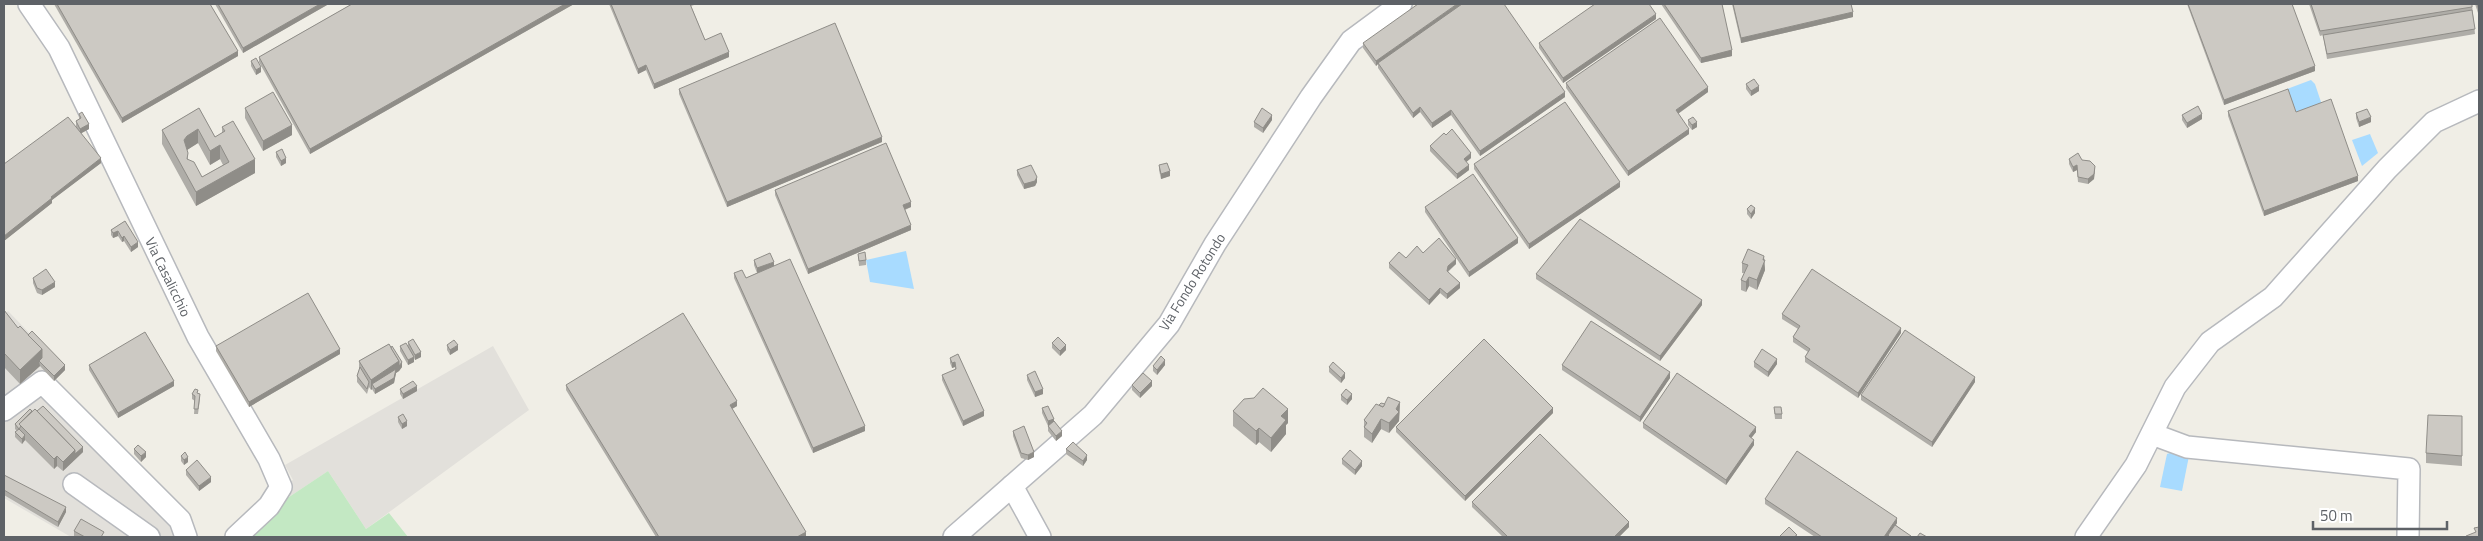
<svg xmlns="http://www.w3.org/2000/svg" width="2483" height="541" font-family="'Titillium Web',sans-serif">
  <rect width="100%" height="100%" fill="#f0eee6"/>
  <g fill="#e2e0db">
    <polygon points="8,311 65,370 54,381 195,537 71,537 4,498 4,315"/>
    <polygon points="493,346 529,410 366,529 328,471 289,497 281,487 293,480 285,465"/>
  </g>
  <polygon fill="#c3e8c3" points="328,471 366,529 389,513 408,537 236,537 281,487 289,497"/>
  <g fill="#a8dbff">
    <polygon points="2311,80 2315,84 2322,105 2297,114 2287,89"/>
    <polygon points="2370,134 2378,153 2362,166 2352,140"/>
    <polygon points="906,251 914,289 870,282 866,260"/>
    <polygon points="2182,449 2190,451 2182,491 2160,487 2167,454"/>
  </g>
  <g fill="none" stroke-linecap="round" stroke-linejoin="round">
    <g stroke="#b7b9bd" stroke-width="24">
      <g id="minor">
        <polyline points="29,4 59,48 198,337 269,459 281,487 269,506 236,537"/>
        <polyline points="4,410 42,382 180,520 186,537"/>
        <polyline points="2152,434 2187,447 2409,469 2408,537"/>
        <polyline points="74,484 149,537"/>
        <polyline points="1012,486 1040,537"/>
        <polyline points="954,537 1093,415 1169,324 1215,244 1311,97 1351,41 1401,4"/>
        <polyline points="2086,537 2136,465 2175,387 2210,342 2273,297 2387,169 2434,122 2479,101"/>
      </g>
    </g>
    <use href="#minor" stroke="#fff" stroke-width="21"/>
  </g>
  <g fill="#afada8" fill-rule="evenodd">
    <polygon points="54,4 210,4 238,56 122,123"/>
    <polygon points="215,4 327,4 327,5 243,53"/>
    <polygon points="352,4 574,4 310,154 259,62 259,57"/>
    <polygon points="609,4 697,4 691,6 705,40 729,57 654,89 646,70 638,74"/>
    <polygon points="1661,4 1722,4 1732,56 1701,63"/>
    <polygon points="1732,4 1851,4 1853,17 1741,43"/>
    <polygon points="2187,4 2292,4 2315,71 2224,105"/>
    <polygon points="2309,4 2472,4 2475,34 2327,59 2323,35 2320,36"/>
    <polygon points="2475,4 2479,4 2479,16"/>
    <polygon points="1656,19 1563,83 1539,48 1539,43"/>
    <polygon points="1363,43 1565,97 1480,156 1451,115 1432,128 1420,112 1413,118 1378,68 1378,64 1376,66 1363,48"/>
    <polygon points="251,61 261,72 256,75 251,66"/>
    <polygon points="1566,83 1708,92 1678,114 1689,134 1628,176 1566,88"/>
    <polygon points="1746,84 1759,91 1751,96 1746,89"/>
    <polygon points="679,89 882,142 727,207 679,94"/>
    <path d="M199,108L215,137L222,133V127L255,173L196,206L162,144V130ZM198,143L210,165L220,159L223,165L202,177L188,160L187,150Z"/>
    <polygon points="245,108 292,135 263,151 245,118"/>
    <polygon points="2228,111 2296,112 2358,181 2264,216 2228,116"/>
    <polygon points="2356,113 2371,122 2359,127 2356,118"/>
    <polygon points="79,114 89,129 81,133 101,163 52,200 52,203 4,241 76,126 76,121 79,119"/>
    <polygon points="2182,115 2202,119 2187,128 2182,120"/>
    <polygon points="1272,120 1263,133 1254,127 1254,122"/>
    <polygon points="1688,120 1697,127 1692,130 1688,125"/>
    <polygon points="1446,135 1471,158 1466,162 1469,170 1457,179 1430,151 1430,146"/>
    <polygon points="276,152 286,163 281,166 276,157"/>
    <polygon points="2069,159 2082,160 2095,171 2094,179 2088,184 2078,182 2077,170 2073,172 2069,164"/>
    <polygon points="1474,164 1620,187 1529,249 1474,169"/>
    <polygon points="1159,165 1170,176 1161,179 1159,170"/>
    <polygon points="1017,170 1037,182 1035,186 1024,189 1017,175"/>
    <polygon points="775,190 911,207 905,210 911,230 808,274 775,195"/>
    <polygon points="1425,207 1518,243 1469,277 1425,212"/>
    <polygon points="1747,209 1755,213 1751,219 1747,214"/>
    <polygon points="125,221 138,247 131,252 124,241 122,242 118,236 113,238 111,235 111,230"/>
    <polygon points="1423,253 1456,264 1448,272 1460,288 1447,299 1440,293 1429,305 1389,268 1389,263"/>
    <polygon points="858,254 866,260 866,265 859,266"/>
    <polygon points="754,260 774,266 865,431 813,453 734,278 734,273 746,278 761,271 757,273 754,265"/>
    <polygon points="1764,260 1765,270 1757,290 1749,286 1746,292 1741,290 1741,280 1744,273 1742,273 1742,263"/>
    <polygon points="1536,274 1702,305 1660,361 1536,279"/>
    <polygon points="33,278 55,287 42,295 37,293 33,283"/>
    <polygon points="4,310 18,328 28,335 65,370 54,381 40,366 20,384 4,367"/>
    <polygon points="1782,314 1901,333 1858,398 1805,362 1805,357 1808,352 1793,342 1793,337 1798,329 1782,319"/>
    <polygon points="408,342 421,357 415,360 414,358 414,362 408,365 400,351 400,346 408,346"/>
    <polygon points="1052,343 1066,350 1060,356 1052,348"/>
    <polygon points="389,344 402,367 399,371 396,373 394,383 375,394 372,389 371,390 369,387 367,394 357,382 357,376 359,370 359,361"/>
    <polygon points="447,345 458,350 450,355 447,350"/>
    <polygon points="216,346 340,354 249,407 216,351"/>
    <polygon points="958,354 984,416 963,426 942,380 942,375 955,370 955,367 952,368 950,363 950,358"/>
    <polygon points="1754,362 1777,364 1768,377 1754,367"/>
    <polygon points="89,365 174,386 118,418 89,370"/>
    <polygon points="1165,365 1157,375 1153,371 1153,366"/>
    <polygon points="1562,365 1670,378 1640,422 1562,370"/>
    <polygon points="1329,367 1345,378 1341,383 1329,372"/>
    <polygon points="1027,375 1043,394 1035,397 1027,380"/>
    <polygon points="1975,382 1932,447 1861,400 1861,395"/>
    <polygon points="566,385 737,406 732,409 806,537 656,537 566,390"/>
    <polygon points="1132,385 1152,386 1140,398 1132,390"/>
    <polygon points="400,389 417,391 403,399 400,394"/>
    <polygon points="192,394 198,394 200,399 198,414 194,414 195,401 192,399"/>
    <polygon points="1341,395 1352,399 1347,405 1341,400"/>
    <polygon points="1400,402 1399,421 1389,433 1381,429 1372,443 1364,437 1364,420 1379,405"/>
    <polygon points="1774,407 1782,414 1782,419 1775,419"/>
    <polygon points="1042,408 1054,421 1062,436 1056,441 1048,431 1048,426 1049,425 1048,426 1042,413"/>
    <polygon points="30,409 83,452 63,471 57,466 54,469 25,440 22,444 15,437 15,432 17,431 15,429 15,424"/>
    <polygon points="1233,411 1288,423 1286,425 1286,434 1271,452 1259,442 1256,445 1233,426"/>
    <polygon points="1553,413 1465,501 1396,432 1396,427"/>
    <polygon points="2462,416 2462,466 2426,463 2426,453"/>
    <polygon points="398,417 407,426 402,429 398,422"/>
    <polygon points="1643,423 1756,432 1751,438 1754,445 1726,485 1643,428"/>
    <polygon points="1013,431 1034,457 1028,460 1021,458 1013,436"/>
    <polygon points="134,449 146,457 141,462 134,454"/>
    <polygon points="1066,449 1087,460 1083,466 1066,454"/>
    <polygon points="181,456 188,462 184,465 181,461"/>
    <polygon points="1342,459 1362,466 1355,475 1342,464"/>
    <polygon points="186,470 211,482 199,491 186,475"/>
    <polygon points="4,475 66,512 58,527 4,495"/>
    <polygon points="1765,499 1897,523 1896,525 1911,537 1815,537 1765,504"/>
    <polygon points="1472,502 1629,527 1619,537 1503,537 1472,507"/>
    <polygon points="74,531 104,537 76,537 74,536"/>
  </g>
  <g fill="#8f8d88">
    <polygon points="320,4 327,4 327,5 243,53 243,48"/>
    <polygon points="565,4 574,4 310,154 310,149"/>
    <polygon points="1457,4 1465,4 1378,63 1378,64 1376,66 1376,61"/>
    <polygon points="1853,12 1853,17 1741,43 1741,38"/>
    <polygon points="1656,14 1656,19 1563,83 1563,78"/>
    <polygon points="1732,50 1732,56 1701,63 1701,58"/>
    <polygon points="238,51 238,56 122,123 122,118"/>
    <polygon points="729,52 729,57 654,89 654,84"/>
    <polygon points="646,65 646,70 638,74 638,69"/>
    <polygon points="2315,66 2315,71 2224,105 2224,100"/>
    <polygon points="261,67 261,72 256,75 256,70"/>
    <polygon points="1759,86 1759,91 1751,96 1751,91"/>
    <polygon points="1708,87 1708,92 1676,115 1676,110"/>
    <polygon points="1565,92 1565,97 1480,156 1480,151"/>
    <polygon points="1420,107 1420,112 1413,118 1413,113"/>
    <polygon points="1451,110 1451,115 1432,128 1432,123"/>
    <polygon points="2202,114 2202,119 2187,128 2187,123"/>
    <polygon points="1272,115 1272,120 1263,133 1263,128"/>
    <polygon points="2371,117 2371,122 2359,127 2359,122"/>
    <polygon points="1697,122 1697,127 1692,130 1692,125"/>
    <polygon points="89,124 89,129 80,134 80,129"/>
    <polygon points="292,125 292,135 263,151 263,141"/>
    <polygon points="198,129 198,143 187,150 184,140 187,136"/>
    <polygon points="1689,129 1689,134 1628,176 1628,171"/>
    <polygon points="882,137 882,142 727,207 727,202"/>
    <polygon points="220,145 220,159 210,165 210,151"/>
    <polygon points="1471,153 1471,158 1464,164 1464,159"/>
    <polygon points="101,158 101,163 52,200 52,203 4,241 4,236 51,197"/>
    <polygon points="286,158 286,163 281,166 281,161"/>
    <polygon points="255,159 255,173 196,206 196,192"/>
    <polygon points="1469,165 1469,170 1457,179 1457,174"/>
    <polygon points="2077,165 2077,170 2073,172 2073,167"/>
    <polygon points="2095,166 2094,179 2088,184 2088,179"/>
    <polygon points="1170,171 1170,176 1161,179 1161,174"/>
    <polygon points="2358,176 2358,181 2264,216 2264,211"/>
    <polygon points="1037,177 1037,182 1035,186 1024,189 1024,184"/>
    <polygon points="1620,182 1620,187 1529,249 1529,244"/>
    <polygon points="911,202 911,207 903,210 903,205"/>
    <polygon points="1755,208 1755,213 1751,219 1751,214"/>
    <polygon points="911,225 911,230 808,274 808,269"/>
    <polygon points="118,231 118,236 113,238 113,233"/>
    <polygon points="124,236 124,241 122,242 122,238"/>
    <polygon points="1518,238 1518,243 1469,277 1469,272"/>
    <polygon points="138,242 138,247 131,252 131,247"/>
    <polygon points="1764,256 1765,270 1757,290 1757,280"/>
    <polygon points="1456,259 1456,264 1448,271 1447,276 1447,271 1448,266"/>
    <polygon points="774,262 774,267 757,273 757,268"/>
    <polygon points="1749,277 1749,286 1746,292 1746,282"/>
    <polygon points="55,282 55,287 42,295 42,290"/>
    <polygon points="1460,283 1460,288 1447,299 1447,294"/>
    <polygon points="1440,288 1440,293 1429,305 1429,300"/>
    <polygon points="1702,300 1702,305 1660,361 1660,356"/>
    <polygon points="1901,328 1901,333 1858,398 1858,393"/>
    <polygon points="458,345 458,350 450,355 450,350"/>
    <polygon points="1066,345 1066,350 1060,356 1060,351"/>
    <polygon points="42,349 42,363 39,361 40,366 20,384 20,370"/>
    <polygon points="340,349 340,354 249,407 249,402"/>
    <polygon points="421,352 421,357 415,360 415,355"/>
    <polygon points="414,357 414,362 408,365 408,360"/>
    <polygon points="1777,359 1777,364 1768,377 1768,372"/>
    <polygon points="1165,360 1165,365 1157,375 1157,370"/>
    <polygon points="399,361 399,371 396,373 394,383 375,394 375,389 372,384 372,389 371,390 371,380"/>
    <polygon points="402,362 402,367 399,371 399,366"/>
    <polygon points="955,362 955,367 952,368 952,363"/>
    <polygon points="65,365 65,370 54,381 54,376"/>
    <polygon points="1670,372 1670,378 1640,422 1640,417"/>
    <polygon points="1345,373 1345,378 1341,383 1341,378"/>
    <polygon points="1975,377 1975,382 1932,447 1932,442"/>
    <polygon points="174,381 174,386 118,418 118,413"/>
    <polygon points="1152,381 1152,386 1140,398 1140,393"/>
    <polygon points="417,386 417,391 403,399 403,394"/>
    <polygon points="1043,389 1043,394 1035,397 1035,392"/>
    <polygon points="1352,394 1352,399 1347,405 1347,400"/>
    <polygon points="737,401 737,406 730,410 730,405"/>
    <polygon points="1400,402 1399,421 1389,433 1389,423"/>
    <polygon points="1553,408 1553,413 1465,501 1465,496"/>
    <polygon points="1288,409 1288,423 1286,425 1286,434 1271,452 1271,438 1281,416"/>
    <polygon points="984,411 984,416 963,426 963,421"/>
    <polygon points="1054,419 1054,424 1048,426 1048,421"/>
    <polygon points="1381,419 1381,429 1372,443 1372,434"/>
    <polygon points="407,421 407,426 402,429 402,424"/>
    <polygon points="865,426 865,431 813,453 813,448"/>
    <polygon points="1756,427 1756,432 1749,441 1749,436"/>
    <polygon points="1259,428 1259,442 1256,445 1256,431"/>
    <polygon points="1062,431 1062,436 1056,441 1056,436"/>
    <polygon points="25,435 25,440 22,444 22,439"/>
    <polygon points="1754,440 1754,445 1726,485 1726,480"/>
    <polygon points="83,447 83,452 63,471 63,462 75,450"/>
    <polygon points="146,452 146,457 141,462 141,456"/>
    <polygon points="1034,452 1034,457 1028,460 1028,455"/>
    <polygon points="1087,455 1087,460 1083,466 1083,461"/>
    <polygon points="57,456 57,466 54,469 54,459"/>
    <polygon points="188,457 188,462 184,465 184,460"/>
    <polygon points="1362,461 1362,466 1355,475 1355,470"/>
    <polygon points="211,477 211,482 199,491 199,486"/>
    <polygon points="66,507 66,512 58,527 58,522"/>
    <polygon points="1897,518 1897,523 1888,536 1888,535 1888,537 1884,537"/>
    <polygon points="1629,522 1629,527 1619,537 1614,537"/>
    <polygon points="806,532 806,537 797,537"/>
  </g>
  <g fill="#ccc9c3" stroke="#8f8d88" fill-rule="evenodd">
    <polygon points="57,4 210,4 238,51 122,118"/>
    <polygon points="218,4 320,4 243,48"/>
    <polygon points="352,4 565,4 310,149 259,57"/>
    <polygon points="611,4 690,4 705,40 721,33 729,52 654,84 646,65 638,69"/>
    <polygon points="1418,4 1457,4 1376,61 1363,43"/>
    <polygon points="1462,4 1504,4 1565,92 1480,151 1451,110 1432,123 1420,107 1413,113 1378,63"/>
    <polygon points="1595,4 1649,4 1656,14 1563,78 1539,43"/>
    <polygon points="1664,4 1722,4 1732,50 1701,58"/>
    <polygon points="1733,4 1851,4 1853,12 1741,38"/>
    <polygon points="2188,4 2292,4 2315,66 2224,100"/>
    <polygon points="2311,4 2472,4 2472,7 2320,31"/>
    <polygon points="2477,4 2479,4 2479,11"/>
    <polygon points="2472,10 2475,29 2327,54 2323,35"/>
    <polygon points="1660,18 1708,87 1676,110 1689,129 1628,171 1566,83"/>
    <polygon points="835,23 882,137 727,202 679,89"/>
    <polygon points="256,58 261,67 256,70 251,61"/>
    <polygon points="1754,79 1759,86 1751,91 1746,84"/>
    <polygon points="2288,89 2296,112 2331,99 2358,176 2264,211 2228,111"/>
    <polygon points="273,92 292,125 263,141 245,108"/>
    <polygon points="1565,102 1620,182 1529,244 1474,164"/>
    <polygon points="2198,106 2202,114 2187,123 2182,115"/>
    <path d="M199,108L215,137L225,131L222,127L233,121L255,159L196,192L162,130ZM198,129L210,151L220,145L229,162L202,177L194,162L187,159L188,153L184,140L187,136Z"/>
    <polygon points="1262,108 1272,115 1263,128 1254,122"/>
    <polygon points="2367,109 2371,117 2359,122 2356,113"/>
    <polygon points="82,112 89,124 80,129 76,121 81,118 79,114"/>
    <polygon points="68,117 101,158 51,197 52,198 4,236 4,164"/>
    <polygon points="1693,117 1697,122 1692,125 1688,120"/>
    <polygon points="1452,129 1471,153 1464,159 1469,165 1457,174 1430,146 1444,133 1446,135"/>
    <polygon points="886,143 911,202 903,205 911,225 808,269 775,190"/>
    <polygon points="282,149 286,158 281,161 276,152"/>
    <polygon points="2078,153 2082,160 2090,161 2095,166 2094,174 2088,179 2078,177 2077,165 2073,167 2069,159"/>
    <polygon points="1167,163 1170,171 1161,174 1159,165"/>
    <polygon points="1031,165 1037,177 1035,181 1024,184 1017,170"/>
    <polygon points="1473,174 1518,238 1469,272 1425,207"/>
    <polygon points="1751,205 1755,208 1751,214 1747,209"/>
    <polygon points="1580,219 1702,300 1660,356 1536,274"/>
    <polygon points="125,221 138,242 131,247 124,236 122,238 118,231 113,233 111,230"/>
    <polygon points="1439,238 1456,259 1448,266 1447,271 1460,283 1447,294 1440,288 1429,300 1389,263 1399,252 1406,258 1417,246 1423,253"/>
    <polygon points="1748,249 1764,256 1763,260 1765,260 1757,280 1749,277 1746,282 1741,280 1748,265 1742,263"/>
    <polygon points="865,252 866,260 859,261 858,254"/>
    <polygon points="770,253 774,262 757,268 754,260"/>
    <polygon points="790,259 865,426 813,448 734,273 742,270 746,278"/>
    <polygon points="46,269 55,282 42,290 37,288 33,278"/>
    <polygon points="1812,269 1901,328 1858,393 1805,357 1810,349 1793,337 1800,326 1782,314"/>
    <polygon points="308,293 340,349 249,402 216,346"/>
    <polygon points="4,310 18,328 20,326 42,349 20,370 4,353"/>
    <polygon points="683,313 737,401 730,405 806,532 797,537 659,537 566,385"/>
    <polygon points="1591,321 1670,372 1640,417 1562,365"/>
    <polygon points="1905,330 1975,377 1932,442 1861,395"/>
    <polygon points="32,331 65,365 54,376 39,361 42,358 42,349 28,335"/>
    <polygon points="145,332 174,381 118,413 89,365"/>
    <polygon points="1058,337 1066,345 1060,351 1052,343"/>
    <polygon points="413,339 421,352 415,355 408,342"/>
    <polygon points="1484,339 1553,408 1465,496 1396,427"/>
    <polygon points="454,340 458,345 450,350 447,345"/>
    <polygon points="406,343 414,357 408,360 400,346"/>
    <polygon points="389,344 399,361 371,380 359,361"/>
    <polygon points="392,346 402,362 399,366 399,361 391,348"/>
    <polygon points="1762,349 1777,359 1768,372 1754,362"/>
    <polygon points="958,354 984,411 963,421 942,375 956,369 955,362 952,363 950,358"/>
    <polygon points="1161,356 1165,360 1157,370 1153,366"/>
    <polygon points="1333,362 1345,373 1341,378 1329,367"/>
    <polygon points="360,367 369,382 367,389 357,376"/>
    <polygon points="396,369 394,378 375,389 372,384"/>
    <polygon points="1035,371 1043,389 1035,392 1027,375"/>
    <polygon points="1143,373 1152,381 1140,393 1132,385"/>
    <polygon points="1677,373 1756,427 1749,436 1754,440 1726,480 1643,423"/>
    <polygon points="413,381 417,386 403,394 400,389"/>
    <polygon points="1263,388 1288,409 1281,416 1286,420 1271,438 1259,428 1256,431 1233,411 1244,399 1254,398"/>
    <polygon points="195,389 198,390 197,393 200,394 198,409 194,409 195,396 192,394"/>
    <polygon points="1346,389 1352,394 1347,400 1341,395"/>
    <polygon points="1388,397 1400,402 1396,409 1399,412 1389,423 1381,419 1372,434 1364,427 1367,423 1364,420 1376,404 1383,407"/>
    <polygon points="1381,403 1385,404 1383,407 1379,405"/>
    <polygon points="43,406 83,447 75,454 75,450 37,411"/>
    <polygon points="1048,406 1054,419 1048,421 1042,408"/>
    <polygon points="1774,407 1781,407 1782,414 1775,414"/>
    <polygon points="30,409 32,411 19,424 21,426 19,429 25,435 22,439 15,432 19,429 15,424"/>
    <polygon points="35,409 75,450 63,462 57,456 54,459 19,424"/>
    <polygon points="403,414 407,421 402,424 398,417"/>
    <polygon points="2428,415 2462,416 2462,456 2426,453"/>
    <polygon points="1054,421 1062,431 1056,436 1048,426"/>
    <polygon points="1024,426 1034,452 1028,455 1021,453 1013,431"/>
    <polygon points="1540,434 1629,522 1614,537 1508,537 1472,502"/>
    <polygon points="1073,442 1087,455 1083,461 1066,449"/>
    <polygon points="138,445 146,452 141,456 134,449"/>
    <polygon points="1350,450 1362,461 1355,470 1342,459"/>
    <polygon points="1797,451 1897,518 1884,537 1822,537 1765,499"/>
    <polygon points="185,452 188,457 184,460 181,456"/>
    <polygon points="197,460 211,477 199,486 186,470"/>
    <polygon points="4,475 66,507 58,522 4,490"/>
    <polygon points="81,519 104,532 101,537 85,537 74,531"/>
    <polygon points="1895,525 1911,536 1910,537 1890,537 1888,535"/>
    <polygon points="1789,527 1797,535 1794,537 1779,537"/>
    <polygon points="2479,527 2479,537 2466,537 2466,536 2476,532 2474,528"/>
    <polygon points="1920,533 1927,537 1917,537"/>
  </g>
  <g text-anchor="middle" stroke-width="4" stroke-linejoin="round" paint-order="stroke">
    <g font-size="14" fill="#5e6267" stroke="#fff">
      <text transform="translate(168 277) rotate(64)" y="5">Via Casalicchio</text>
      <text transform="translate(1192 282) rotate(-58)" y="5">Via Fondo Rotondo</text>
    </g>
  </g>
  <rect width="2483" height="541" fill="none" stroke="#5e6267" stroke-width="10"/>
  <path d="M2313 521v8h134v-8" fill="none" stroke="#5e6267" stroke-width="2.5"/>
  <text x="2320" y="521" font-size="15" fill="#5e6267" stroke="#ffffff" stroke-width="4" paint-order="stroke">50 m</text>
</svg>
